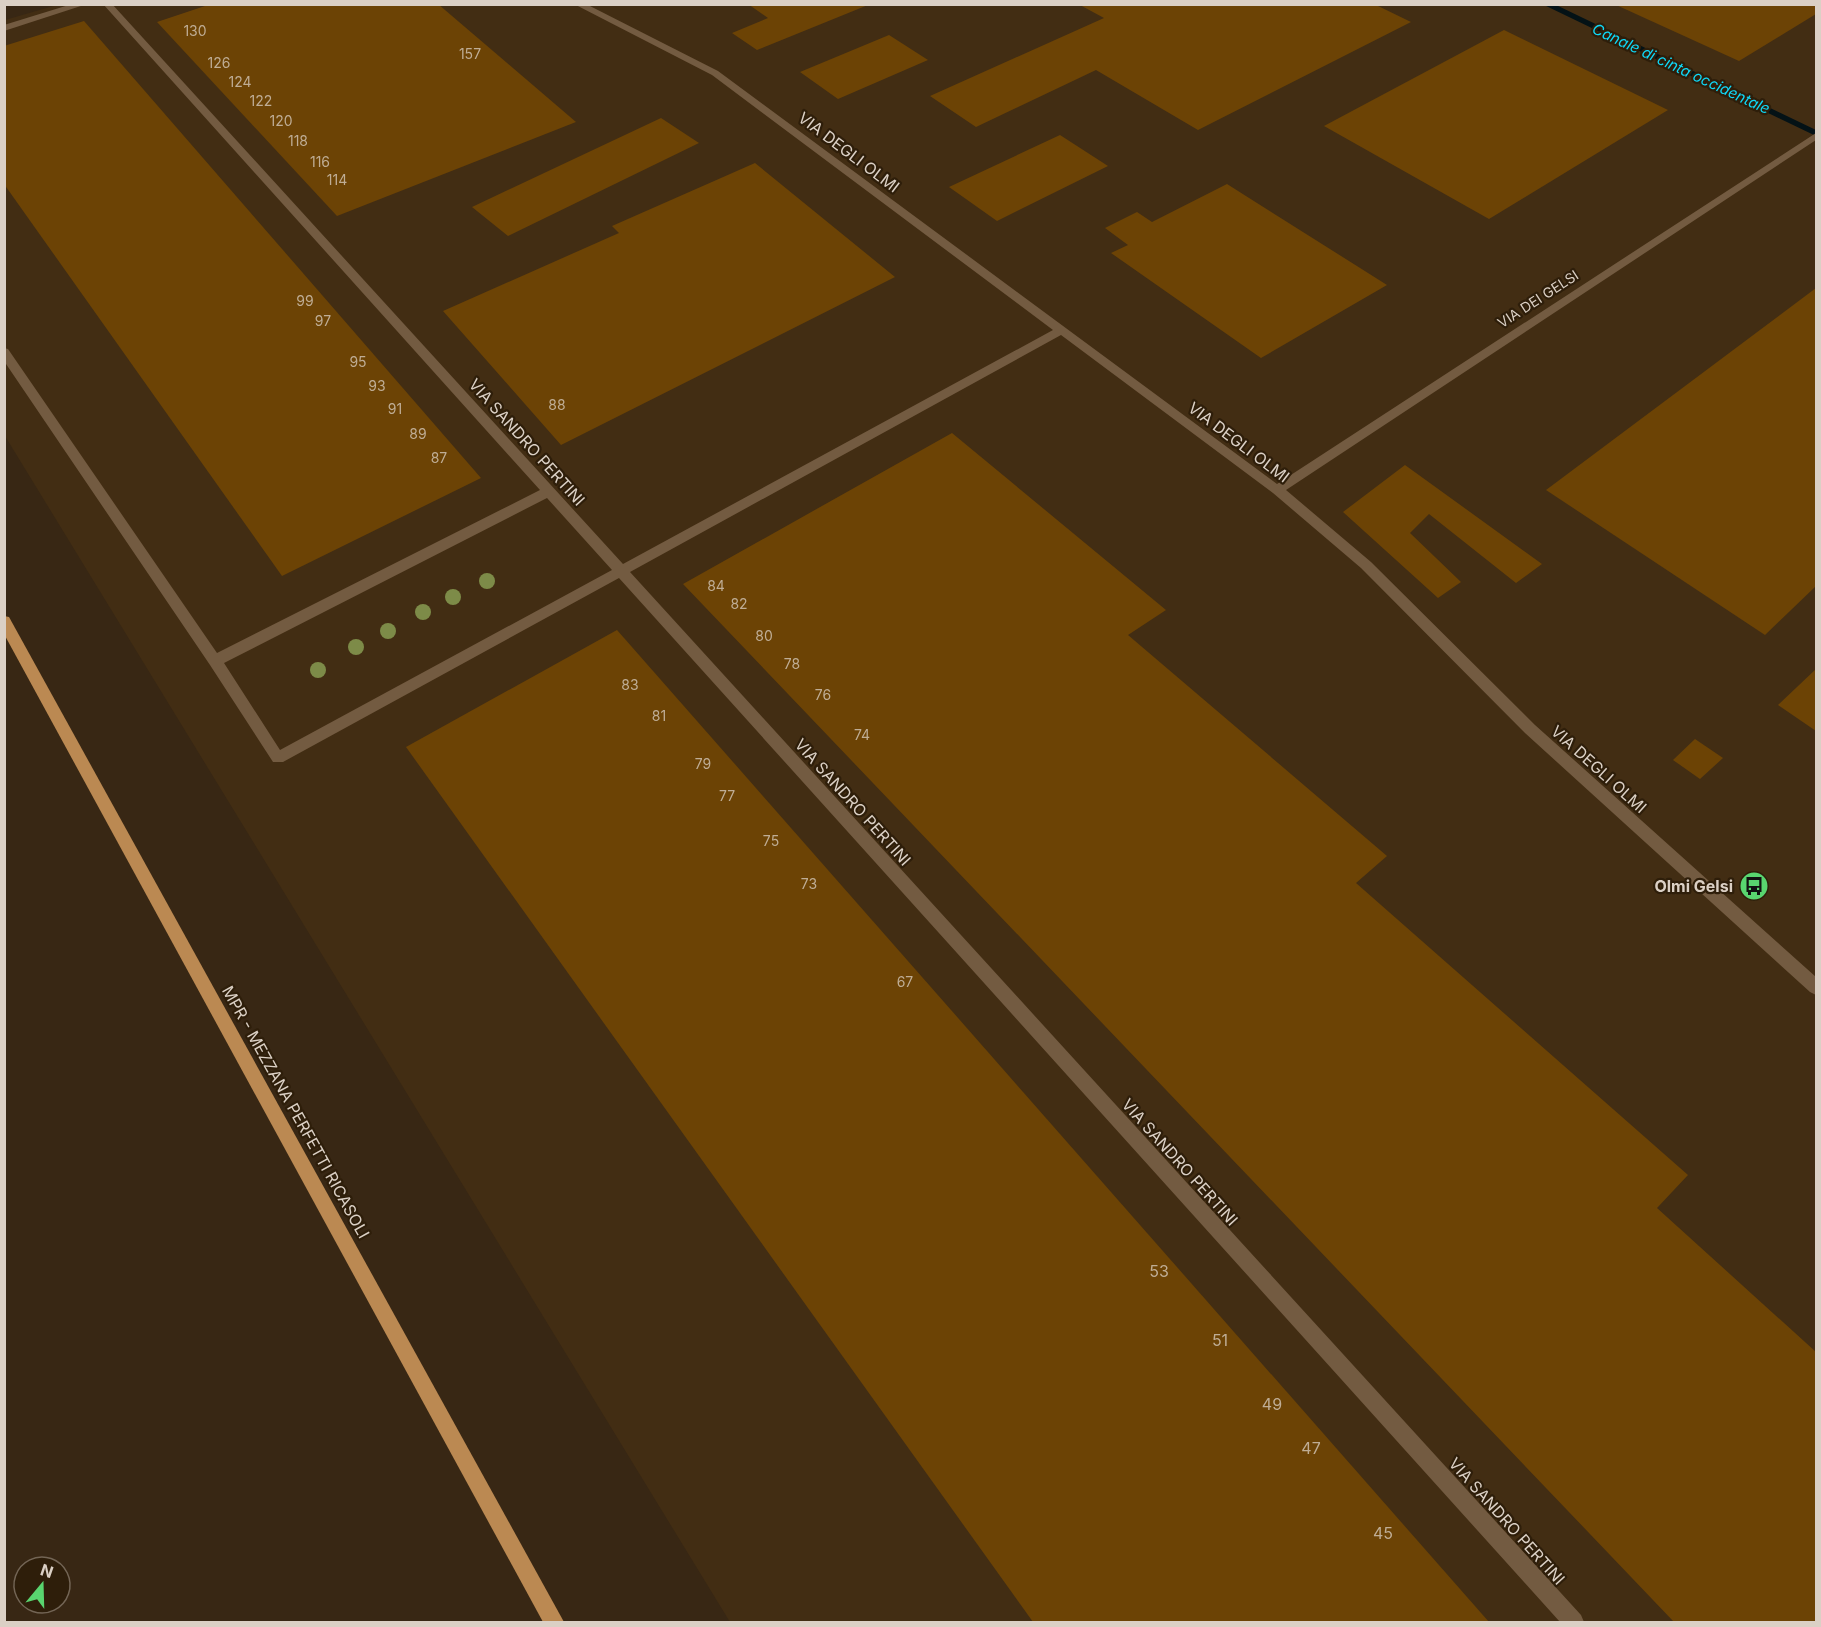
<svg xmlns="http://www.w3.org/2000/svg" width="1821" height="1627" font-family="Inter,sans-serif">
  <rect width="100%" height="100%" fill="#382714"/>
  <polygon fill="#422d13" points="57,5 1816,5 1816,1622 730,1622 5,436 5,20"/>
  <g fill="none" stroke-linecap="round" stroke-linejoin="round">
    <polygon fill="#041216" fill-rule="evenodd" points="1542,4 1554,4 1816,130 1816,136"/>
  </g>
  <g fill="#6c4305">
    <polygon points="211,4 438,4 576,122 337,216 157,22"/>
    <polygon points="748,4 868,4 868,5 757,50 732,33 768,18"/>
    <polygon points="1614,4 1816,4 1816,14 1739,61"/>
    <polygon points="1080,5 1376,5 1411,22 1198,130 1096,70 976,127 930,96 1104,18"/>
    <polygon points="84,21 481,478 282,576 4,184 4,46"/>
    <polygon points="1504,30 1668,110 1489,219 1324,126"/>
    <polygon points="889,35 928,60 838,99 800,72"/>
    <polygon points="661,118 699,143 508,236 472,207"/>
    <polygon points="1060,135 1108,166 997,221 949,187"/>
    <polygon points="755,163 895,277 561,445 443,311 619,233 612,226"/>
    <polygon points="1227,184 1387,285 1261,358 1111,253 1128,245 1105,228 1137,212 1152,222"/>
    <polygon points="1816,288 1816,586 1765,635 1546,490"/>
    <polygon points="952,433 1166,610 1128,635 1387,856 1356,883 1688,1175 1657,1208 1816,1352 1816,1622 1674,1622 683,584"/>
    <polygon points="1405,465 1542,564 1516,583 1429,514 1410,533 1461,582 1438,598 1343,512"/>
    <polygon points="617,630 1489,1622 1033,1622 406,747"/>
    <polygon points="1816,669 1816,731 1778,705"/>
    <polygon points="1695,739 1723,758 1700,779 1673,760"/>
  </g>
  <g fill="none" stroke-linecap="round" stroke-linejoin="round">
    <g fill="#735b41" fill-rule="evenodd">
      <polygon points="72,4 87,4 4,31 4,25"/>
      <path d="M103,4H112L623,564L1053,330L712,75L574,4H586L718,71L1277,484L1816,133V140L1286,490L1371,562L1535,725L1816,977V995L1810,992L1525,733L1361,568L1273,493L1061,335L630,572L1581,1615L1584,1622H1560L619,578L283,762H273L210,665L4,361V348L8,349L217,653L540,490ZM547,498L612,570L280,750L224,663Z"/>
    </g>
    <polygon fill="#bb8952" fill-rule="evenodd" points="4,616 9,617 564,1622 543,1622 4,634"/>
  </g>
  <g fill="#7d8b48">
    <circle cx="487" cy="581" r="8"/>
    <circle cx="453" cy="597" r="8"/>
    <circle cx="423" cy="612" r="8"/>
    <circle cx="388" cy="631" r="8"/>
    <circle cx="356" cy="647" r="8"/>
    <circle cx="318" cy="670" r="8"/>
  </g>
  <defs>
    <g id="bus-disc" transform="scale(1.5)"><circle r="9.5" fill="#59d56f" stroke="#2e1e0a"/><path d="M-5-6H5V4H4V6H2V4H-2V6H-4V4H-5ZM-3.5-4V0h7V-4ZM-3.5 1.2v1.5H-2V1.2ZM2 1.2v1.5H3.5V1.2Z" fill="#111"/></g>
  </defs>
  <g fill-rule="evenodd">
    <use href="#bus-disc" x="1754" y="886"/>
  </g>
  <g text-anchor="middle" stroke-width="4.5" stroke-linejoin="round" paint-order="stroke">
    <g font-size="14" fill="#bfad95">
      <text x="195" y="36">130</text>
      <text x="470" y="59">157</text>
      <text x="219" y="68">126</text>
      <text x="240" y="87">124</text>
      <text x="261" y="106">122</text>
      <text x="281" y="126">120</text>
      <text x="298" y="146">118</text>
      <text x="320" y="167">116</text>
      <text x="337" y="185">114</text>
      <text x="305" y="306">99</text>
      <text x="323" y="326">97</text>
      <text x="358" y="367">95</text>
      <text x="377" y="391">93</text>
      <text x="557" y="410">88</text>
      <text x="395" y="414">91</text>
      <text x="418" y="439">89</text>
      <text x="439" y="463">87</text>
      <text x="716" y="591">84</text>
      <text x="739" y="609">82</text>
      <text x="764" y="641">80</text>
      <text x="792" y="669">78</text>
      <text x="630" y="690">83</text>
      <text x="823" y="700">76</text>
      <text x="659" y="721">81</text>
      <text x="862" y="740">74</text>
      <text x="703" y="769">79</text>
      <text x="727" y="801">77</text>
      <text x="771" y="846">75</text>
      <text x="809" y="889">73</text>
      <text x="905" y="987">67</text>
    </g>
    <g font-size="14" fill="#dbd0c5" stroke="#2e1e0a">
      <text transform="translate(1538 299) rotate(-33)" y="5">VIA DEI GELSI</text>
    </g>
    <g font-size="15" font-style="italic" fill="#0fd8f8" stroke="#2e1e0a">
      <text transform="translate(1681 69) rotate(25)" y="5">Canale di cinta occidentale</text>
    </g>
    <g font-size="16" fill="#dbd0c5" stroke="#2e1e0a">
      <text transform="translate(849 152) rotate(37)" y="6">VIA DEGLI OLMI</text>
      <text transform="translate(527 442) rotate(48)" y="6">VIA SANDRO PERTINI</text>
      <text transform="translate(1239 442) rotate(37)" y="6">VIA DEGLI OLMI</text>
      <text transform="translate(1599 769) rotate(42)" y="6">VIA DEGLI OLMI</text>
      <text transform="translate(853 802) rotate(48)" y="6">VIA SANDRO PERTINI</text>
      <text transform="translate(296 1112) rotate(61)" y="6">MPR - MEZZANA PERFETTI RICASOLI</text>
      <text transform="translate(1180 1162) rotate(48)" y="6">VIA SANDRO PERTINI</text>
      <text transform="translate(1507 1521) rotate(48)" y="6">VIA SANDRO PERTINI</text>
    </g>
    <g font-size="16" font-weight="bold" fill="#dbd0c5" stroke="#2e1e0a" text-anchor="end">
      <text x="1733" y="892">Olmi Gelsi</text>
    </g>
    <g font-size="16" fill="#bfad95">
      <text x="1159" y="1277">53</text>
      <text x="1220" y="1346">51</text>
      <text x="1272" y="1410">49</text>
      <text x="1311" y="1454">47</text>
      <text x="1383" y="1539">45</text>
    </g>
  </g>
  <rect width="1821" height="1627" fill="none" stroke="#dbd0c5" stroke-width="12"/>
  <g transform="translate(42 1585) rotate(19)"><circle r="28" fill="#2e1e0a" stroke="#736555" stroke-width="1.5"/>
  <path d="M0-4.5L10 22L0 15L-10 22Z" fill="#59d56f"/>
  <text y="-9" font-size="16" font-weight="bold" text-anchor="middle" fill="#dbd0c5">N</text>
  </g>
</svg>
